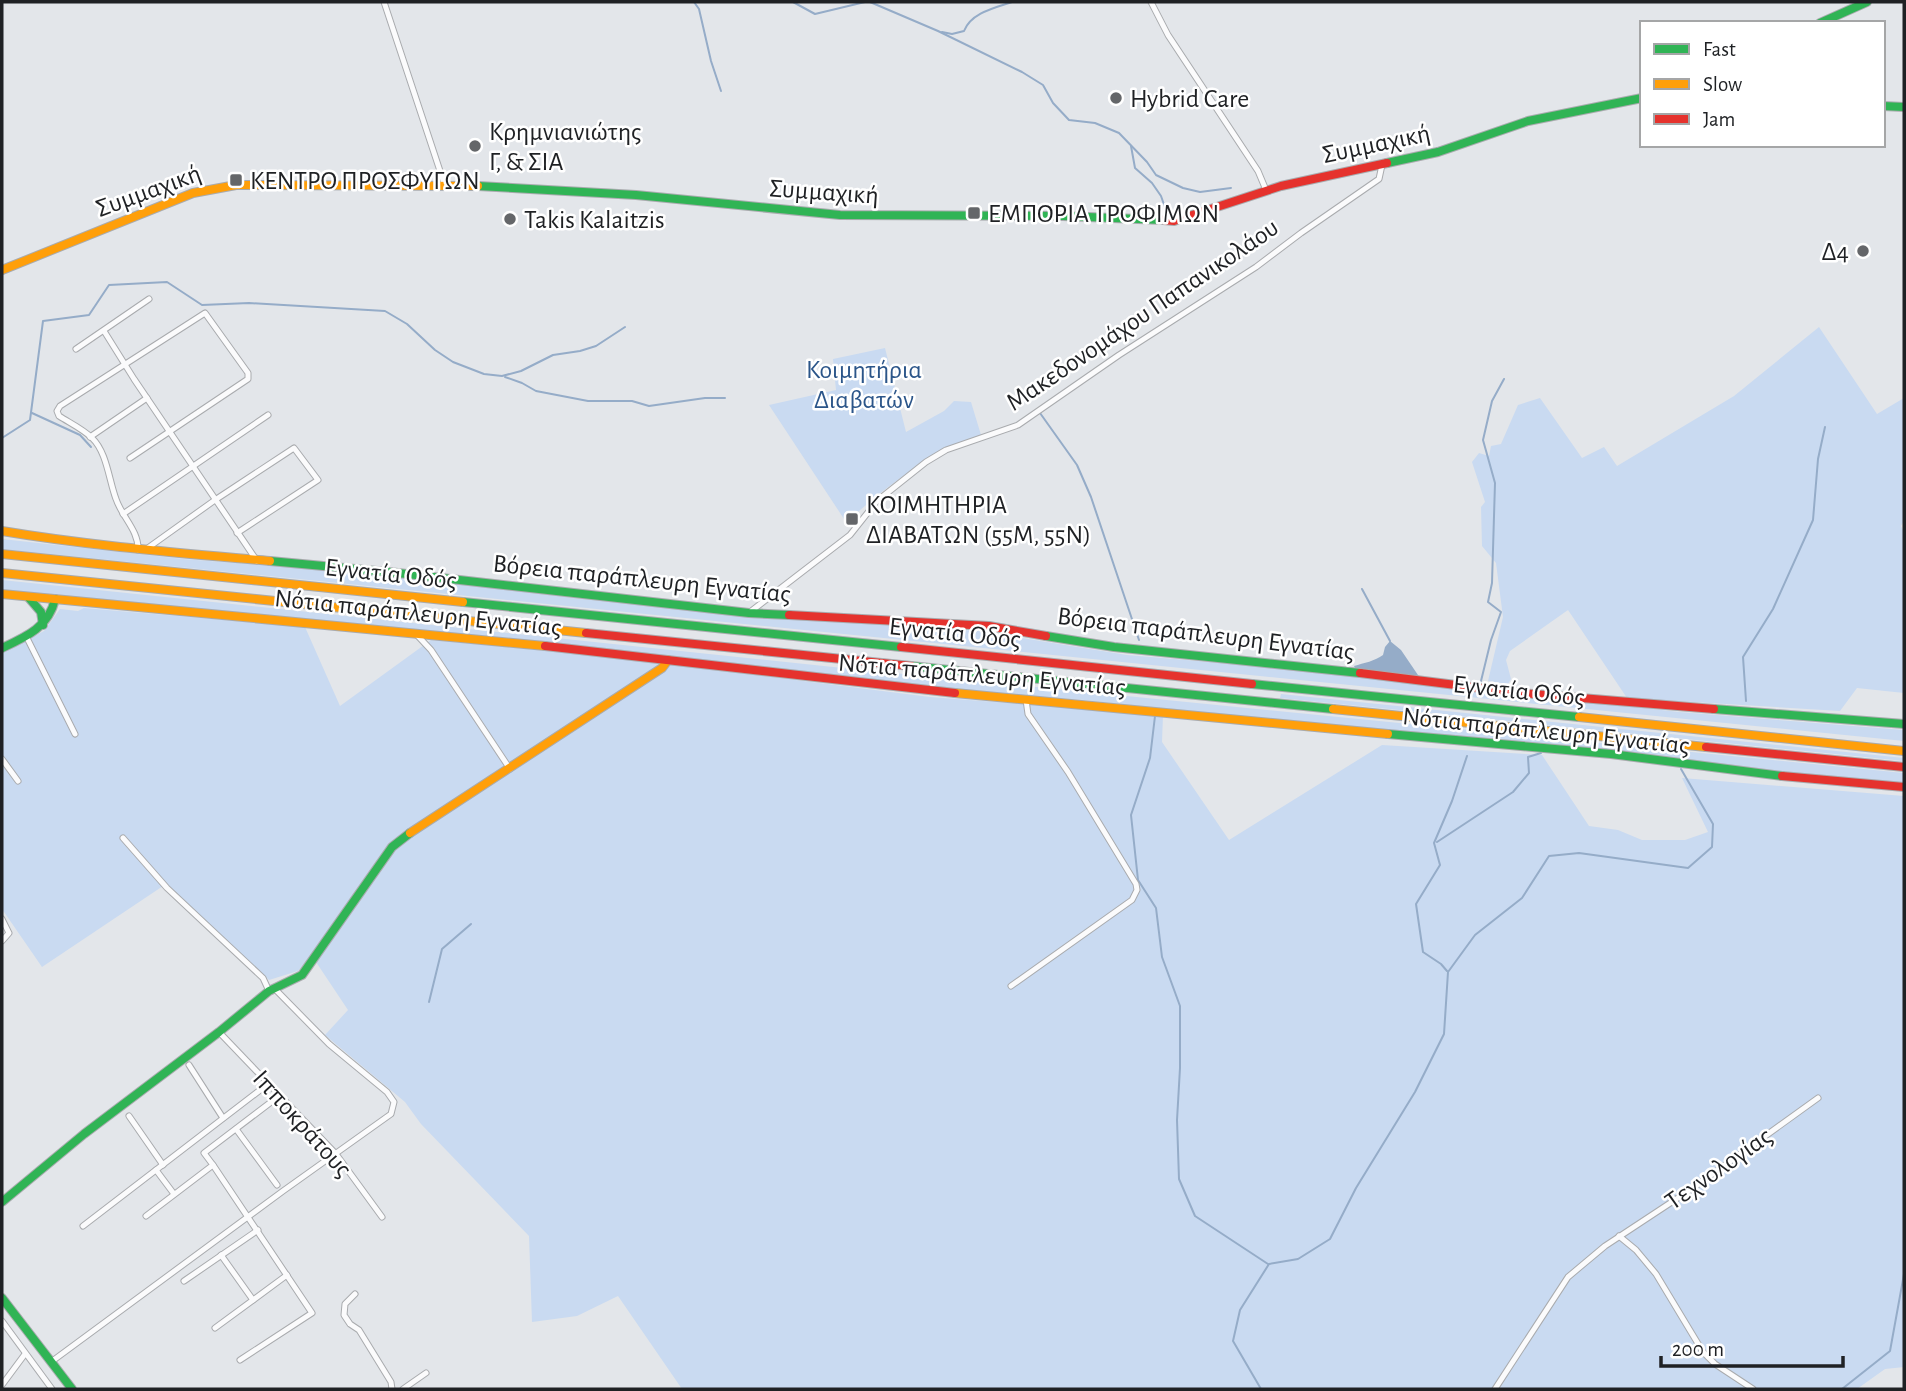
<svg xmlns="http://www.w3.org/2000/svg" width="1906" height="1391" font-family="'Alegreya Sans',sans-serif">
  <rect width="100%" height="100%" fill="#e3e6ea"/>
  <g fill="#c9daf1">
    <polygon points="1819,327 1877,414 1904,398 1904,521 1901,526 1904,532 1904,693 1857,688 1840,711 1627,698 1568,610 1510,651 1506,660 1511,679 1508,684 1488,681 1503,617 1496,563 1482,546 1481,507 1485,502 1472,462 1479,453 1489,456 1491,446 1501,444 1518,405 1540,398 1582,458 1604,447 1617,466 1734,396"/>
    <path d="M885,348L906,432L944,411L954,401L971,402L981,435C928,453 888,486 846,522L769,405L836,390L833,359Z"/>
    <polygon points="2,539 183,559 382,574 573,598 755,616 978,631 1127,655 1329,672 1679,712 1904,730 1904,741 2,549"/>
    <polygon points="2,580 843,668 1904,773 1904,785 1290,723 1085,700 918,688 537,641 2,590"/>
    <polygon points="84,608 305,627 340,706 431,640 612,657 930,697 1163,715 1162,742 1229,840 1382,745 1542,755 1589,826 1618,830 1642,840 1685,840 1708,832 1682,778 1904,796 1904,1367 1885,1369 1857,1389 682,1389 618,1296 577,1316 532,1322 529,1236 421,1124 405,1102 325,1035 348,1010 316,962 310,957 298,971 269,980 166,884 42,967 2,909 2,653 44,631 60,609 78,611"/>
    <polygon points="1281,694 1904,758 1904,761 1280,698"/>
  </g>
  <path fill="#95acc8" d="M1390,641L1401,650L1420,678L1355,668L1354,666C1364,663 1375,661 1383,655L1385,647Z"/>
  <g fill="none" stroke-linecap="round" stroke-linejoin="round">
    <g stroke="#95acc8" stroke-width="2">
      <polyline points="694,2 699,9 711,61 721,91"/>
      <polyline points="793,2 815,14 865,2"/>
      <polyline points="870,2 938,31 1022,72 1043,85 1053,103 1069,120 1095,123 1119,133 1147,162 1156,175 1183,188 1200,192 1231,188"/>
      <path d="M942,32L952,34L964,31C971,13 994,8 1012,2"/>
      <polyline points="1131,146 1135,168 1152,183 1161,196 1168,216"/>
      <polyline points="505,377 522,383 536,391 588,401 632,401 649,406 705,398 725,398"/>
      <polyline points="32,413 80,435 91,447"/>
      <polyline points="1040,413 1077,465 1091,497 1139,640"/>
      <polyline points="2,438 30,420 43,321 89,315 109,285 167,282 202,305 249,303 385,311 407,324 435,350 453,362 484,374 502,376 521,371 553,355 580,351 596,346 625,327"/>
      <polyline points="1362,589 1390,641"/>
      <polyline points="1481,681 1491,640 1501,612 1488,602 1492,583 1495,483 1483,440 1492,401 1504,379"/>
      <polyline points="1746,701 1743,657 1773,609 1813,520 1818,459 1825,427"/>
      <polyline points="1155,716 1150,758 1131,815 1138,880 1156,908 1162,957 1180,1006 1180,1068 1177,1120 1179,1179 1195,1216 1268,1264"/>
      <polyline points="1437,842 1513,792 1529,773 1528,757 1541,753"/>
      <polyline points="1447,971 1441,964 1423,952 1416,904 1440,865 1434,843 1452,801 1467,756"/>
      <polyline points="429,1002 442,949 471,924"/>
      <polyline points="1261,1389 1233,1341 1240,1310 1269,1264 1298,1259 1330,1239 1356,1188 1415,1092 1444,1034 1448,972 1475,935 1522,898 1549,856 1579,853 1688,868 1712,847 1713,824 1681,769"/>
      <polyline points="1842,1389 1890,1351 1904,1274"/>
    </g>
    <g stroke="#a9abae" stroke-width="7">
      <g id="street">
        <polyline points="384,2 445,186"/>
        <polyline points="1151,2 1168,35 1258,171 1266,190"/>
        <polyline points="104,331 134,379 257,561"/>
        <polyline points="76,349 149,299"/>
        <polyline points="90,437 147,398"/>
        <path d="M130,458L248,379V373L205,313L60,406L57,411L59,416C70,423 83,429 92,438C107,452 109,481 116,499C122,517 139,531 138,550"/>
        <polyline points="123,514 268,415"/>
        <polyline points="145,550 215,500 294,448 318,480 237,533"/>
        <polyline points="750,612 850,535 877,501 926,462 946,450 1018,425 1119,355 1256,267 1301,233 1379,179 1382,165"/>
        <polyline points="417,635 431,650 510,769"/>
        <polyline points="26,636 75,734"/>
        <polyline points="2,759 18,781"/>
        <polyline points="123,838 167,888 263,978 269,991"/>
        <polyline points="2,919 9,933 2,941"/>
        <polyline points="1011,986 1132,900 1137,890 1136,884 1068,772 1028,714 1026,700"/>
        <polyline points="219,1032 336,1154 382,1217"/>
        <polyline points="189,1065 223,1118"/>
        <polyline points="129,1116 163,1165"/>
        <polyline points="236,1129 277,1185"/>
        <polyline points="213,1165 312,1313 240,1360"/>
        <polyline points="156,1170 174,1194"/>
        <polyline points="146,1216 213,1165 204,1153 279,1096"/>
        <polyline points="83,1226 268,1084"/>
        <polyline points="1619,1236 1636,1250 1656,1274 1703,1352 1715,1364 1753,1389"/>
        <polyline points="221,1255 253,1300"/>
        <polyline points="184,1281 258,1230"/>
        <polyline points="355,1294 345,1304 344,1315 350,1324 359,1330 391,1382 392,1389"/>
        <polyline points="2,1321 52,1389"/>
        <polyline points="215,1328 287,1275"/>
        <polyline points="51,1362 283,1191 391,1114 394,1102 387,1092 329,1044 274,988"/>
        <polyline points="2,1385 25,1354"/>
        <polyline points="403,1389 426,1373"/>
        <polyline points="1495,1389 1568,1277 1605,1246 1693,1188 1818,1098"/>
      </g>
    </g>
    <g stroke="#a9abae" stroke-width="10">
      <g id="fast">
        <polyline points="1820,23 1867,2"/>
        <polyline points="1883,106 1904,107"/>
        <polyline points="1387,163 1438,152 1528,121 1642,98"/>
        <polyline points="478,186 636,195 840,215 1063,216 1163,220"/>
        <polyline points="270,561 398,573 749,613 789,615"/>
        <polyline points="29,598 41,612 43,625"/>
        <polyline points="463,602 901,647"/>
        <polyline points="1046,636 1114,647 1360,673"/>
        <path d="M2,648C26,637 49,627 55,599"/>
        <polyline points="911,666 1333,709"/>
        <polyline points="1252,684 1579,717"/>
        <polyline points="1714,709 1904,724"/>
        <polyline points="1388,734 1611,754 1782,776"/>
        <polyline points="2,1202 84,1134 219,1032 269,991 302,975 392,847 410,833"/>
        <polyline points="2,1298 72,1389"/>
      </g>
    </g>
    <g stroke="#a9abae" stroke-width="10">
      <g id="slow">
        <polyline points="2,270 193,193 236,185 478,186"/>
        <path d="M2,531C91,546 181,553 270,561"/>
        <polyline points="2,554 463,602"/>
        <polyline points="2,573 586,633"/>
        <polyline points="2,594 545,646"/>
        <polyline points="955,693 1388,734"/>
        <polyline points="1333,709 1706,747"/>
        <polyline points="1579,717 1904,751"/>
        <polyline points="410,833 662,668 668,660"/>
      </g>
    </g>
    <g stroke="#a9abae" stroke-width="10">
      <g id="jam">
        <polyline points="1163,220 1174,221 1281,186 1387,163"/>
        <polyline points="789,615 989,626 1046,636"/>
        <polyline points="586,633 911,666"/>
        <polyline points="545,646 955,693"/>
        <polyline points="901,647 1252,684"/>
        <polyline points="1360,673 1520,693 1714,709"/>
        <polyline points="1706,747 1904,767"/>
        <polyline points="1782,776 1904,787"/>
      </g>
    </g>
    <use href="#street" stroke="#fbfbfc" stroke-width="5"/>
    <use href="#fast" stroke="#30b455" stroke-width="8"/>
    <use href="#slow" stroke="#ff9f0a" stroke-width="8"/>
    <use href="#jam" stroke="#e5322d" stroke-width="8"/>
  </g>
  <g fill="#646669" stroke="#fff" stroke-width="2.5">
    <circle cx="1116" cy="98" r="7"/>
    <circle cx="475" cy="146" r="7"/>
    <rect x="229" y="173" width="14" height="14" rx="3.5"/>
    <rect x="967" y="206" width="14" height="14" rx="3.5"/>
    <circle cx="510" cy="219" r="7"/>
    <circle cx="1863" cy="251" r="7"/>
    <rect x="845" y="512" width="14" height="14" rx="3.5"/>
  </g>
  <g text-anchor="middle" stroke-width="5" stroke-linejoin="round" paint-order="stroke">
    <g font-size="26" fill="#1f2124" stroke="#fff" text-anchor="start">
      <text x="1130" y="107">Hybrid Care</text>
      <text x="489" y="140">Κρημνιανιώτης<tspan x="489" dy="30">Γ, &amp; ΣΙΑ</tspan></text>
      <text x="250" y="189">ΚΕΝΤΡΟ ΠΡΟΣΦΥΓΩΝ</text>
      <text x="988" y="222">ΕΜΠΟΡΙΑ ΤΡΟΦΙΜΩΝ</text>
      <text x="524" y="228">Takis Kalaitzis</text>
      <text x="1849" y="260" text-anchor="end">Δ4</text>
      <text x="866" y="513">ΚΟΙΜΗΤΗΡΙΑ<tspan x="866" dy="30">ΔΙΑΒΑΤΩΝ (55Μ, 55Ν)</tspan></text>
    </g>
    <g font-size="26" fill="#1f2124" stroke="#fff">
      <text transform="translate(1376 143) rotate(-12)" y="9">Συμμαχική</text>
      <text transform="translate(148 190) rotate(-20)" y="9">Συμμαχική</text>
      <text transform="translate(824 191) rotate(4)" y="9">Συμμαχική</text>
      <text transform="translate(1142 314) rotate(-34)" y="9">Μακεδονομάχου Παπανικολάου</text>
      <text transform="translate(391 573) rotate(6)" y="9">Εγνατία Οδός</text>
      <text transform="translate(642 578) rotate(6)" y="9">Βόρεια παράπλευρη Εγνατίας</text>
      <text transform="translate(418 612) rotate(6)" y="9">Νότια παράπλευρη Εγνατίας</text>
      <text transform="translate(955 632) rotate(6)" y="9">Εγνατία Οδός</text>
      <text transform="translate(1206 633) rotate(7)" y="9">Βόρεια παράπλευρη Εγνατίας</text>
      <text transform="translate(982 674) rotate(5)" y="9">Νότια παράπλευρη Εγνατίας</text>
      <text transform="translate(1519 690) rotate(6)" y="9">Εγνατία Οδός</text>
      <text transform="translate(1546 730) rotate(6)" y="9">Νότια παράπλευρη Εγνατίας</text>
      <text transform="translate(303 1123) rotate(48)" y="9">Ιπποκράτους</text>
      <text transform="translate(1718 1168) rotate(-35)" y="9">Τεχνολογίας</text>
    </g>
    <g font-size="26" fill="#2b5589" stroke="#fff">
      <text x="864" y="378">Κοιμητήρια<tspan x="864" dy="30">Διαβατών</tspan></text>
    </g>
  </g>
  <rect width="1906" height="1391" fill="none" stroke="#1f2124" stroke-width="7"/>
  <rect x="1640" y="21" width="245" height="126" fill="#ffffff" stroke="#a5a6a7" stroke-width="2"/>
  <rect x="1654" y="44" width="35" height="10" fill="#30b455" stroke="#a5a6a7" stroke-width="2"/>
  <text x="1703" y="56" font-size="21" fill="#1f2124">Fast</text>
  <rect x="1654" y="79" width="35" height="10" fill="#ff9f0a" stroke="#a5a6a7" stroke-width="2"/>
  <text x="1703" y="91" font-size="21" fill="#1f2124">Slow</text>
  <rect x="1654" y="114" width="35" height="10" fill="#e5322d" stroke="#a5a6a7" stroke-width="2"/>
  <text x="1703" y="126" font-size="21" fill="#1f2124">Jam</text>
  <path d="M1661 1356v10h182v-10" fill="none" stroke="#1f2124" stroke-width="3.5"/>
  <text x="1672" y="1356" font-size="21" fill="#1f2124" stroke="#ffffff" stroke-width="5" paint-order="stroke">200 m</text>
</svg>
